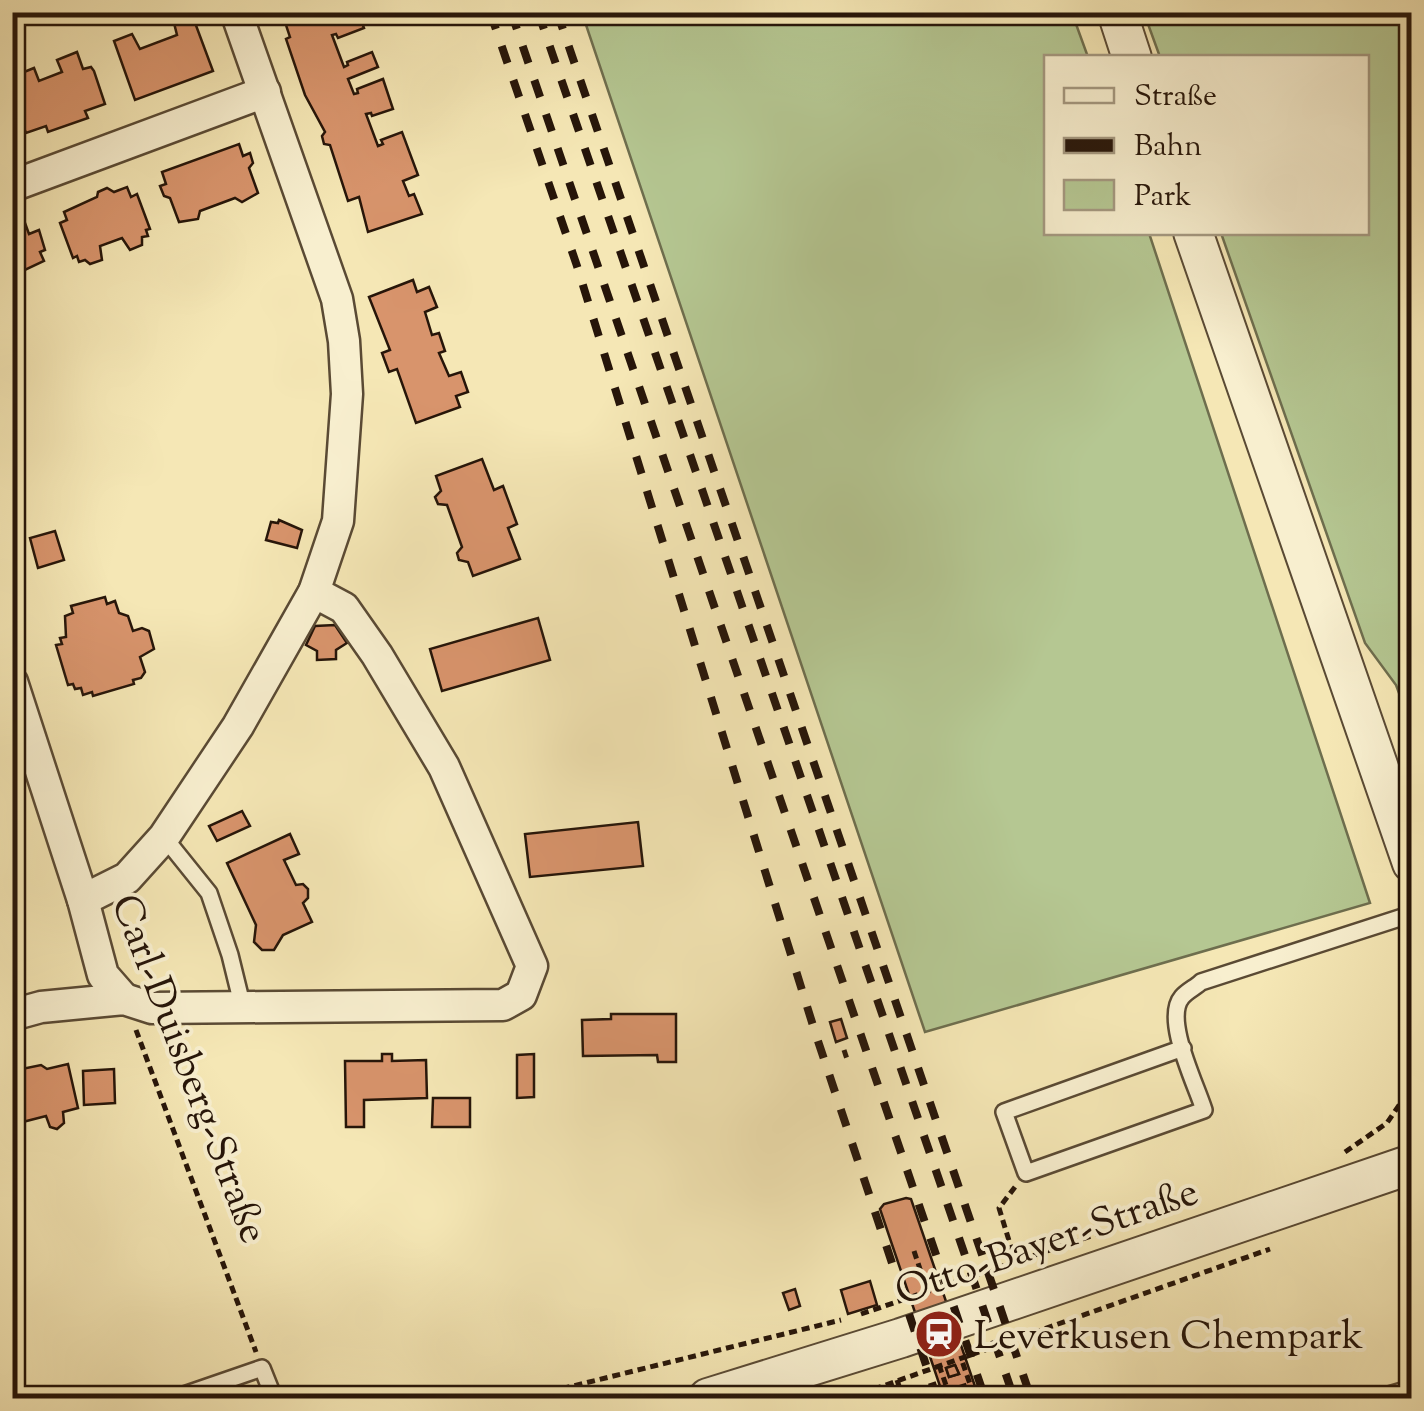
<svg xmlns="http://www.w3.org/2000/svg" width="1424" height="1411" font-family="'Sorts Mill Goudy',serif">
  <rect width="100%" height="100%" fill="#f5e7b5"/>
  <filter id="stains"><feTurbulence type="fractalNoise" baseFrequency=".002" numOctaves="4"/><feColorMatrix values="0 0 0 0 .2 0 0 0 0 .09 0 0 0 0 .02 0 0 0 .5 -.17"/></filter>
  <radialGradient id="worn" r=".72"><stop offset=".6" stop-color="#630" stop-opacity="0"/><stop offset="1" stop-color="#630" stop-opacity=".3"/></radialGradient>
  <g fill="#b5c792" stroke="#6e6e4e" stroke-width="2.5">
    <polygon points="582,13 1072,13 1088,57 1046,58 1046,232 1149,233 1370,903 925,1032"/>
    <polygon points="1144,13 1411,13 1411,725 1396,685 1365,643 1221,233 1366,232 1366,58 1160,57"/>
  </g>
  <g fill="#d8946c" stroke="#261509" stroke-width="2.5" fill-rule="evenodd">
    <polygon points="191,12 213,71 135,100 114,41 132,34 140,49 177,35 173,19"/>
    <polygon points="279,12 358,12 364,28 338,38 336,34 332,35 344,67 348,65 347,62 372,52 378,67 348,79 354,94 358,93 357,89 383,79 393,109 372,116 371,113 366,114 378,146 383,144 381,140 402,132 418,175 403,181 409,196 414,194 422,214 368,232 359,197 348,201 330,145 324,144 322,136 325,132 305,95 286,39 290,37 286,25 280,24"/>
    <polygon points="77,52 83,69 91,67 94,71 105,104 85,111 88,118 48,132 46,126 26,133 13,101 12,84 16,82 14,76 34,68 39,81 62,72 57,60"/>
    <polygon points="239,144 243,156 250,153 253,163 249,168 258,193 242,202 235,198 200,211 198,219 179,222 170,198 164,196 160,186 166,184 162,172"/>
    <polygon points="127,187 131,197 137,194 150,229 146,230 148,236 142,237 142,245 130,250 122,238 100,246 102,260 90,264 85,260 79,262 77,256 73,258 60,223 67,220 64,212 97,197 98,192 107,188 114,192"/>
    <polygon points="25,223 29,234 39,230 45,250 40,252 44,261 12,276 12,228"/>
    <polygon points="413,280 417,292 429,287 437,307 425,312 432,335 439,333 445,351 439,353 449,376 461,372 468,392 456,396 460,407 416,423 397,369 389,372 382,353 390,350 369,297"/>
    <polygon points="482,459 494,490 503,486 517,524 508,528 520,559 473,576 468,562 459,560 457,553 462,547 447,505 438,504 435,497 441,491 436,476"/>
    <polygon points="279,520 302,530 297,548 266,540 271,522 278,523"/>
    <polygon points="55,531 64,560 38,568 30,538"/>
    <polygon points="105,597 107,604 115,601 119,613 128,616 133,631 142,628 149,631 154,649 140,657 145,672 141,678 133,680 134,684 93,696 92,692 83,695 81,688 75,689 73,684 68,685 56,645 62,644 60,638 66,637 65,616 73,613 71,606"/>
    <polygon points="538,618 550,660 442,691 430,649"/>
    <polygon points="335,625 347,643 336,650 336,659 317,660 317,651 306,645 315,626"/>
    <polygon points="242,811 250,826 217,841 209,826"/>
    <polygon points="638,822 643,866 530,877 525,834"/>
    <polygon points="290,834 299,854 284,860 296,885 303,884 308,889 308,898 303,903 312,922 283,935 274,950 262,950 254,942 256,925 227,863"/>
    <polygon points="611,1014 676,1014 676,1062 658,1062 657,1055 583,1056 582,1020 611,1019"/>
    <polygon points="841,1019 847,1038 836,1042 830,1022"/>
    <polygon points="382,1054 392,1054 392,1061 426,1060 427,1098 364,1100 364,1127 346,1127 345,1061 382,1061"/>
    <polygon points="534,1054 534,1097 517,1098 517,1055"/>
    <polygon points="68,1064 78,1108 63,1112 64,1123 57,1129 50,1127 46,1116 15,1124 16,1129 12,1130 12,1071 41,1065 47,1069"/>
    <polygon points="114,1069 115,1103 84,1105 83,1071"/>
    <polygon points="433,1098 470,1098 470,1127 432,1127"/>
    <path d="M906,1198L911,1199L979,1398H944L880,1209L884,1204ZM955,1365L959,1374L949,1377L946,1368Z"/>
    <polygon points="870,1281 877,1305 848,1314 841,1290"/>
    <polygon points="795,1289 800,1306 789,1310 783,1293"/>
    <polygon points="955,1365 959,1374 949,1377 946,1368"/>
  </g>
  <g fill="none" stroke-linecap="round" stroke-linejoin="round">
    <g stroke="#5a4a34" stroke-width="20">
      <g id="service">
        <polyline points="164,837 209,893 230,955 243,1008"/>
        <path d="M1183,1048L1004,1112L1026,1173L1204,1110C1196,1084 1163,1019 1182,997C1187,991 1196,987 1201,982L1412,914"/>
        <polyline points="175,1398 262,1368 274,1398"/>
        <polyline points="1338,1398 1339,1396 1362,1398"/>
        <polyline points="1378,1398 1412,1388"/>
      </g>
    </g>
    <g stroke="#5a4a34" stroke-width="35">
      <g id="minor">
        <polyline points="12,186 265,92"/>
        <polyline points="12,682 83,900 103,975 124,999"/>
        <polyline points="83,900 127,878 164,837 238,726 314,592 338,521 347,394 344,341 337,299 236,12"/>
        <polyline points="12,1015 41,1007 124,999 152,1008 503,1005 521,995 532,966 444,767 377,655 344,608 314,592"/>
      </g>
    </g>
    <g stroke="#5a4a34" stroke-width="42">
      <g id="tertiary">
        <polyline points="1117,12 1132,58"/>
        <polyline points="1193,232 1412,863"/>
        <polyline points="708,1398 901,1338 1412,1164"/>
      </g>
    </g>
    <g stroke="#261509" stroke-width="5" stroke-dasharray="8 5" stroke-linecap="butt">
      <polyline points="136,1030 256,1352"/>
      <polyline points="844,1050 847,1059"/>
      <polyline points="1345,1152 1387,1123 1412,1086"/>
      <polyline points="1015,1187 999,1208 1015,1260"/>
      <polyline points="914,1251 927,1290"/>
      <polyline points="861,1314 1097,1234"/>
      <polyline points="939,1365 948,1391 970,1384 961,1358"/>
      <polyline points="897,1380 903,1398"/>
      <polyline points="960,1387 964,1398"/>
      <polyline points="524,1398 841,1320"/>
      <polyline points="849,1398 1270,1249"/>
    </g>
    <use href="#service" stroke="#f8efcf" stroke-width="15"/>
    <use href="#minor" stroke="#f8efcf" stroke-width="30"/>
    <use href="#tertiary" stroke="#f8efcf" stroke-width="38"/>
    <g stroke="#261509" stroke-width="8" stroke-dasharray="18 18" stroke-linecap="butt">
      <polyline points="490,12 577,266 815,1032 937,1398"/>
      <polyline points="511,12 985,1398"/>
      <polyline points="538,12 1014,1398"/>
      <polyline points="557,12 1031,1398"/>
    </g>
  </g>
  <defs>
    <g id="station-disc" transform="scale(2.5)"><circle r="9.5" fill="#8f2418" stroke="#f8efcf"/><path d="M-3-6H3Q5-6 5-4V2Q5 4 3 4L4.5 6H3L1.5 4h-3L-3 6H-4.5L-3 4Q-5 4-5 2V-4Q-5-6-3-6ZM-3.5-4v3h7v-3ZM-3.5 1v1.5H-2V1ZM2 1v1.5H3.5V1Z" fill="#fff"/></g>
  </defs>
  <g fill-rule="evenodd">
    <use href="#station-disc" x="939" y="1334"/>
  </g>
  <g text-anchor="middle" stroke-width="8" stroke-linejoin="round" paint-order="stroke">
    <g font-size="40" fill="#261509" stroke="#f8efcf">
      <text transform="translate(191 1068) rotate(69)" y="14">Carl-Duisberg-Straße</text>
      <text transform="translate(1046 1240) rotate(-19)" y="14">Otto-Bayer-Straße</text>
    </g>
    <g font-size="40" fill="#261509" stroke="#f8efcf" text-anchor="start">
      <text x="974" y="1348">Leverkusen Chempark</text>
    </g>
  </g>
  <rect width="1424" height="1411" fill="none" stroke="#f5e7b5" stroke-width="50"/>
  <rect x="15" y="15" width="1394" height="1381" fill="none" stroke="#261509" stroke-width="5"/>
  <rect x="25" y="25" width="1374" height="1361" fill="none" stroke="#261509" stroke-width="2.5"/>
  <rect x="1044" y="55" width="325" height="180" fill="#f8efcf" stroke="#a49880" stroke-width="2.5"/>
  <rect x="1064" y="88" width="50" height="15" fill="#f8efcf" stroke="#a49880" stroke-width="2.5"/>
  <text x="1134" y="105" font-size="30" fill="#261509">Straße</text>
  <rect x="1064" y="138" width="50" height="15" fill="#261509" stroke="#a49880" stroke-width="2.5"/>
  <text x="1134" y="155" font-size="30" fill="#261509">Bahn</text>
  <rect x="1064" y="180" width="50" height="30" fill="#b5c792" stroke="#a49880" stroke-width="2.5"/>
  <text x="1134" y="205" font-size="30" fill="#261509">Park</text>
  <rect width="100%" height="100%" filter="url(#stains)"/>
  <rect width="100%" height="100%" fill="url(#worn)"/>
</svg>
